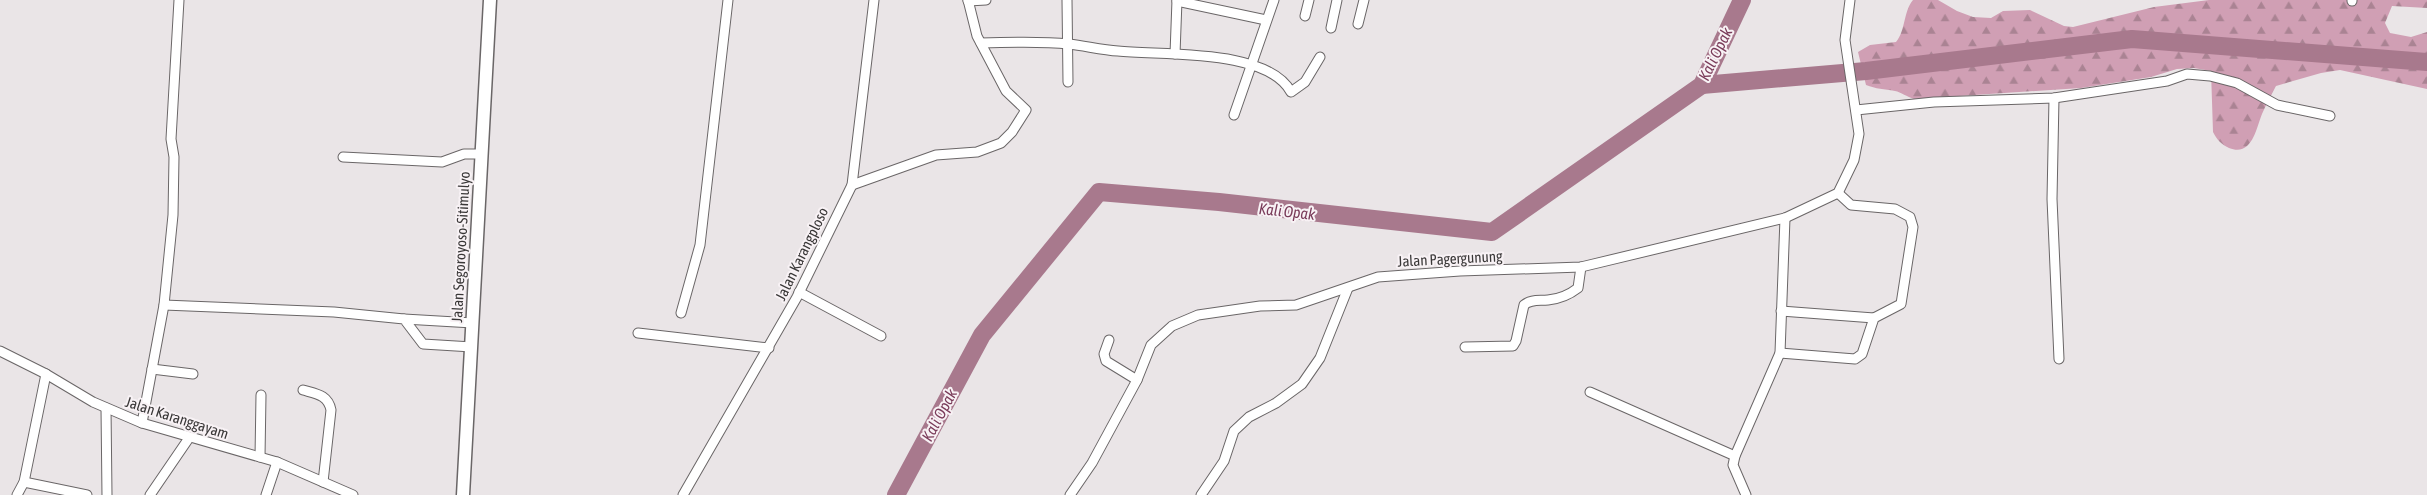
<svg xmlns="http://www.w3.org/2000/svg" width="2427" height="495" font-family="'Asap Condensed',sans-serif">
  <defs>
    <pattern id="forest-firs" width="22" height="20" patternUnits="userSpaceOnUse" patternTransform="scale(1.25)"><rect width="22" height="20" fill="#d09fb4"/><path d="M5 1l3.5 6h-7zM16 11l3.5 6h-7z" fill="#aa8393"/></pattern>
  </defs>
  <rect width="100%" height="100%" fill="#eae5e7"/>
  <path fill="url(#forest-firs)" d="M1913,0H1938L1957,11L1973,17L1991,18L2003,11L2030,10L2064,26L2073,27L2154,7L2209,0H2427V8L2392,6L2385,23L2390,33L2411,37L2427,32V89L2340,70L2321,73L2276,86C2271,95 2266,105 2262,114C2256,129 2252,157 2229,148C2221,144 2217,140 2213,132L2211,71L2194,68L2177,69L2151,77L2081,88L1914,99C1907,97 1901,92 1895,91C1884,89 1876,89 1866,85L1858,52L1870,45L1896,42C1906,30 1903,12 1913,0Z"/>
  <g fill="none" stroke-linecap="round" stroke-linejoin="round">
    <g stroke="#a8798d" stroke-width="18">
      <polyline points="1702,85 1866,71 2132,39 2427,62"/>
      <polyline points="896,495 982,335 1099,192 1219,202 1492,232 1702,85 1742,0"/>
    </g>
    <g stroke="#6a6667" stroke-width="11">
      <g id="minor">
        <polyline points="1067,0 1068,82"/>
        <polyline points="968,1 986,0"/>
        <polyline points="1177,1 1266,20"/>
        <polyline points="2352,1 2352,0"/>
        <polyline points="1305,16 1309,0"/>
        <polyline points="1358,24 1364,0"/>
        <polyline points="1331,28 1337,0"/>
        <path d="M981,43C1010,42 1041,41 1069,44C1086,46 1102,50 1118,51C1162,56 1267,48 1291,92L1305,82L1320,57"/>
        <polyline points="1175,54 1177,0"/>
        <polyline points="2054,98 2052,199 2059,359"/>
        <polyline points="1856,110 1934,102 2054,98 2167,81 2187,74 2210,76 2237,83 2277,105 2330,116"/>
        <polyline points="1234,115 1274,0"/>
        <polyline points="343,157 442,162 464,154 482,154"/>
        <polyline points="852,185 936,155 977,152 1001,143 1012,132 1026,110 1006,91 977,36 968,0"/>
        <polyline points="799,292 881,336"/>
        <polyline points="164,305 334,312 404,319 423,344 472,347"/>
        <polyline points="1781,311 1874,318"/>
        <polyline points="681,313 700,245 728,0"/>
        <polyline points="404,319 473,323"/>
        <polyline points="638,333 769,348"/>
        <polyline points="1109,340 1104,354 1106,361 1137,380"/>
        <path d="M1465,347L1513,346L1516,341L1524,305C1531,299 1539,301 1548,300C1559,299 1569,295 1578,288L1581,267"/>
        <polyline points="0,351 46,374 93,402 142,423 277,462 353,495"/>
        <polyline points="1780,353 1855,359 1862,354 1874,318 1901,304 1913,227 1910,217 1895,209 1851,205 1838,193"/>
        <polyline points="152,369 193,374"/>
        <path d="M303,390C317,394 328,395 331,410L323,482"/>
        <polyline points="1590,392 1735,456"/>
        <polyline points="106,408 107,495"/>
        <polyline points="142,423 164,305 173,215 174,157 171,139 179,0"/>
        <polyline points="260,457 261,395"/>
        <polyline points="24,482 87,495"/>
        <polyline points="17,495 24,482 46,374"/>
        <polyline points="150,495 189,438"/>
        <polyline points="266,495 277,462"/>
        <polyline points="683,495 797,297 852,185 874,0"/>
        <polyline points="1070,495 1092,463 1137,380 1151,345 1172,326 1198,315 1260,306 1296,305 1378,277 1460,271 1581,267 1785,218 1838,193 1854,160 1859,134 1845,40 1850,0"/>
        <polyline points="1201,495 1224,461 1234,431 1249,417 1276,403 1302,384 1320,358 1348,288"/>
        <polyline points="1746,495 1733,465 1735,456 1780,353 1785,218"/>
      </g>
    </g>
    <g stroke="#6a6667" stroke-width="15">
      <polyline id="secondary" points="463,495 490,0"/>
    </g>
    <use href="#minor" stroke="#fff" stroke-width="9"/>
    <use href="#secondary" stroke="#fff" stroke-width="12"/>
  </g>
  <g text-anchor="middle" stroke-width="4" stroke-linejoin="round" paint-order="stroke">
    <g font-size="15" fill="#3a3838" stroke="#f8f2f5">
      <text transform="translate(461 247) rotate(-87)" y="5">Jalan Segoroyoso-Sitimulyo</text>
      <text transform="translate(802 254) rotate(-64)" y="5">Jalan Karangploso</text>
      <text transform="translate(1450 259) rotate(-3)" y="5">Jalan Pagergunung</text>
      <text transform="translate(177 418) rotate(18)" y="5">Jalan Karanggayam</text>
    </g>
    <g font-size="16" font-style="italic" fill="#7a3c5a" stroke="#f8f2f5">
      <text transform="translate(1715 54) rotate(-64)" y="6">Kali Opak</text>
      <text transform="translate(1287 211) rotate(6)" y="6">Kali Opak</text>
      <text transform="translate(939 415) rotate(-62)" y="6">Kali Opak</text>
    </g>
  </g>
</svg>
